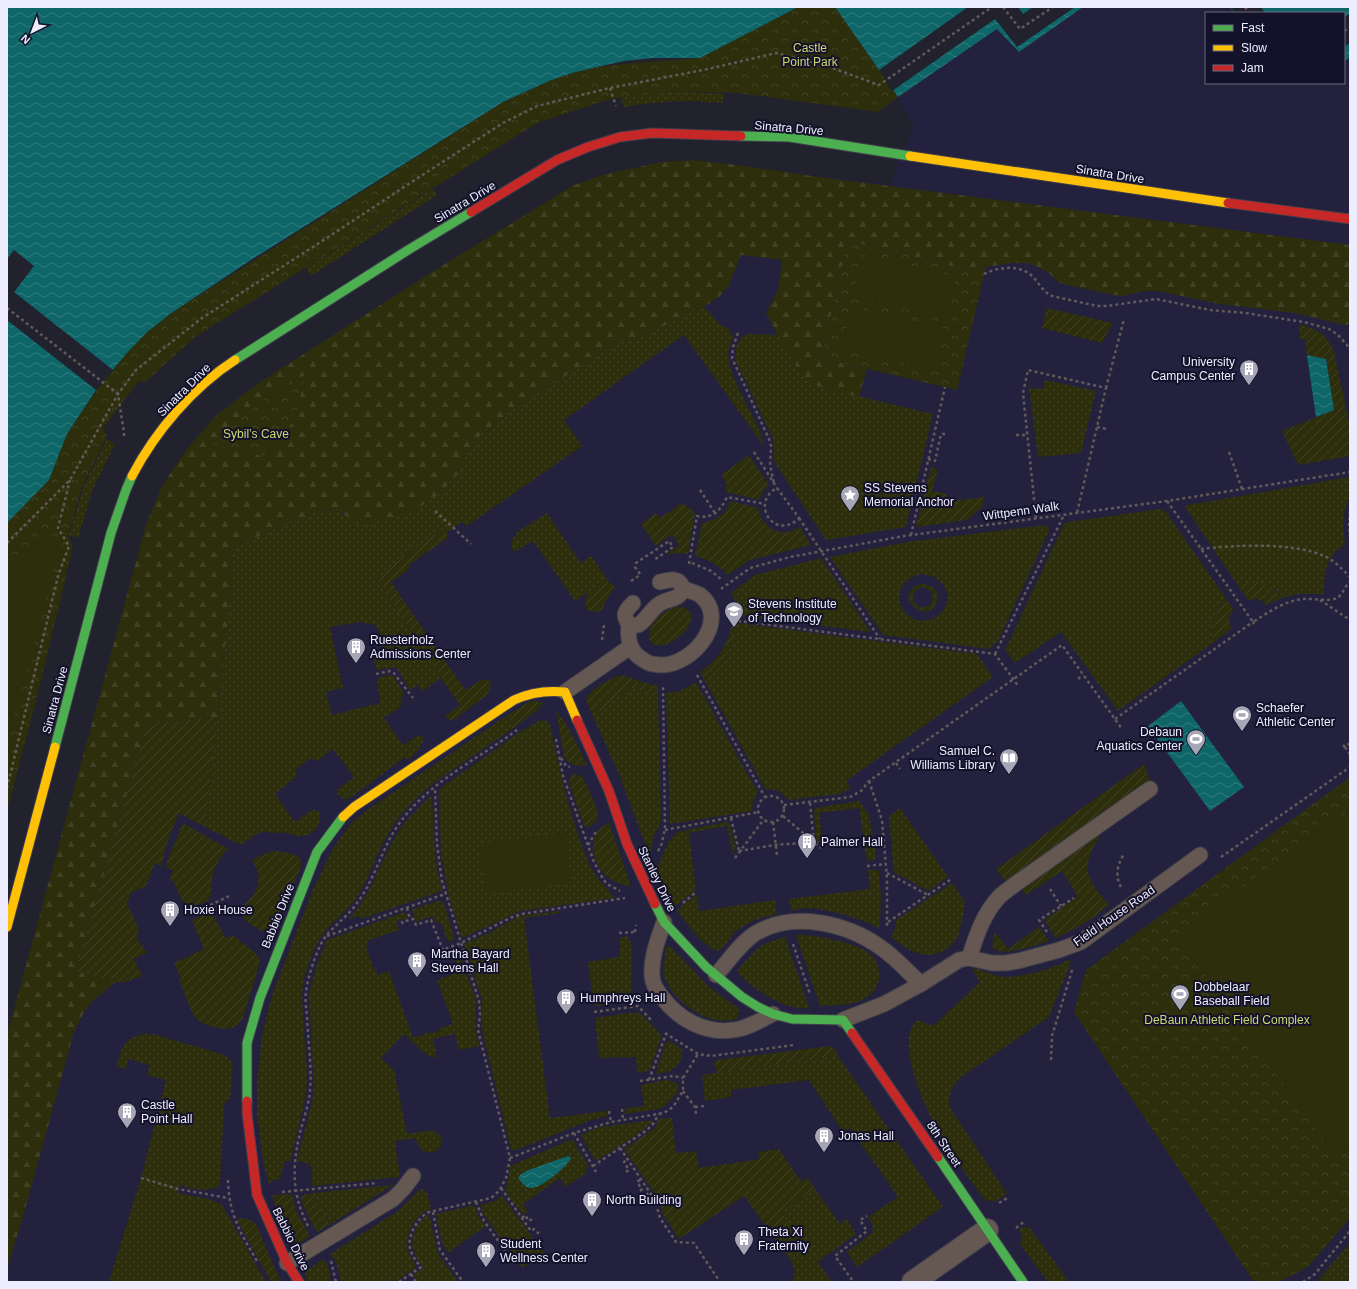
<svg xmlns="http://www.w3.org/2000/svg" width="1357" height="1289" font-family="Helvetica,sans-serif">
  <defs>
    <pattern id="grass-dots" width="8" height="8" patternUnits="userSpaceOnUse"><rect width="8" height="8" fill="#2c2e0c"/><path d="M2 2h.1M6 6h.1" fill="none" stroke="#414224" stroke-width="1.8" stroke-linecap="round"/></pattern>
    <pattern id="forest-firs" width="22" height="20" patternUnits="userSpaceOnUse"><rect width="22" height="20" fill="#2c2e0c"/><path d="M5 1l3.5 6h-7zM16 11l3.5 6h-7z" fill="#414224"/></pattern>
    <pattern id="park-crowns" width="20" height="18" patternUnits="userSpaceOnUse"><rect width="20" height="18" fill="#2c2e0c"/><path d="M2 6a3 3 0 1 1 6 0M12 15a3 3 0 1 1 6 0" fill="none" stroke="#414224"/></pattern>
    <pattern id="garden-furrows" width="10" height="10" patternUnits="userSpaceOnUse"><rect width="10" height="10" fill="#2c2e0c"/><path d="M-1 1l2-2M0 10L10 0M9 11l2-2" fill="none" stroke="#414224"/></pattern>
    <pattern id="water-waves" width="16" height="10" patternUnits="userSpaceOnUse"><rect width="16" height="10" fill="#0f6668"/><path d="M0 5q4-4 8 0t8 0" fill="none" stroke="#327c7f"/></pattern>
  </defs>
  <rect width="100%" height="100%" fill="#22212e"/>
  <polygon fill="#23213e" points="1075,7 1231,7 1235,13 1206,13 1206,83 1285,83 1288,86 1293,83 1344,83 1344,47 1350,43 1350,1282 7,1282 7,1035 135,566 780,172 891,185 914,124 892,91 996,18"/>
  <g fill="url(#grass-dots)" fill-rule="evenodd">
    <path d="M681,91L724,94L723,103C688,100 658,101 624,107L621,98L646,94Z"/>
    <polygon points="433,189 437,195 311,276 306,268"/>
    <path d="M704,307L721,325L728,328L733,336L728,352L729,363L733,376L762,436L763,445L684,335L564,420L582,446L467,526L462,522L446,533L442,530L401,558L377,579L441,678L424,690L422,691L417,685L410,690C407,686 398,669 395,667L376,670L374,658L378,657L384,642L376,625L359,622L330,627L343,688L326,692L332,715L380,703L377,678L389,675L394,677L404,694L401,697L402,703L399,708L384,718L403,745L419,735L424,737C422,747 415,754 408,760L405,757L353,796L345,800L338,795L337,790L354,777L333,749L317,761L313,760L310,758L295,770L297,775L296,777L275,794L295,822L312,810L318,811C321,815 320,818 319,823C316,832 306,838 296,836C293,835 290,834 287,833C280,832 272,834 265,831L255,835L241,845L205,827L218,717L235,546L319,511C336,510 340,510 352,522L441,492L457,474L465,455L480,435L521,404L616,344L642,336Z"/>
    <path d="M746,334L778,335C791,357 799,378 824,388L933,414L906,527L826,540L777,466L774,461V441L735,359C735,348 737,340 746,334Z"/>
    <polygon points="1045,380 1096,391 1081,453 1038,457 1029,388 1043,389"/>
    <polygon points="107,439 115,444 92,491 78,538 69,535 83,488"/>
    <path d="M1349,477L1350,496L1345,509L1343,526L1345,544C1324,560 1325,569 1324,594H1298L1282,598C1280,596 1278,592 1276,590C1265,582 1250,581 1237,584L1185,507L1188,505Z"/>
    <path d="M1160,509L1166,512L1225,597C1218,612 1207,626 1214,642L1118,711L1061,632L1015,663L1005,650L1064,524L1068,522Z"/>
    <path d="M547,513L581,563L591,556L607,579L575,601L533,541L514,552C510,546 510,539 517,535L516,533Z"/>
    <path d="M1044,525L1049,527V531L998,641L989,649L883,635L830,557L907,542ZM921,574C937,575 952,586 946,605C944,610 940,616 934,618C903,633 881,584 921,574Z"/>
    <polygon points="821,558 870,631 869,632 737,615 736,603 731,593 755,575"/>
    <path d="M737,623L977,654L993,677L846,781L851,788L840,794L788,800C782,792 776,788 766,790L704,679C723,667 735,646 737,623Z"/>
    <polygon points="696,682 758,793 753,801 752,811 670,824 666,693 680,691"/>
    <polygon points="631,688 649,693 658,693 661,820 659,827 654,835 651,852 649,854 618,772 591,712 600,711"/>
    <path d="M506,716L511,720L512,729L438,780C416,797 396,817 383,843C373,862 367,883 355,900C346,913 333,921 324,933C314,946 306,969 303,984C301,995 303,1006 303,1017C304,1038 307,1060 307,1081C306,1108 295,1134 291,1161H286L284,1163L280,1179L272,1181L269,1185L263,1161L257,1114V1084L262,1036L267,1014L274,990L312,892L332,850L351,823L366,811Z"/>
    <path d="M542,720L546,721L550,725C558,762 565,796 577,832C582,846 587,861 595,874C600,883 609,889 614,898L521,911L462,938L449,897L441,855L439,790L442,787L523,730L537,722Z"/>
    <path d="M432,795C434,827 433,860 442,891L361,919L359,916L349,919C370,896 379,866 394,839C403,822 418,808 432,795Z"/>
    <polygon points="859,801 869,815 876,857 875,860 867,861 859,808 819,813 823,846 816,841 814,811 815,808"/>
    <polygon points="900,808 948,877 928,891 894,872 889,820 890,816"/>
    <polygon points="726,822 728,823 730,825 735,846 733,857 727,826 689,833 696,890 674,907 665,892 656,869 669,841 678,832"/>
    <path d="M868,870H877L879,872L881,896L880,924L879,928C865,919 820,907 804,908C800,909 795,910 792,911L789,899L870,889Z"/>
    <path d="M952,883L965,902C963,913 962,926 958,936C956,941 950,947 945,950C924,962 908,950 891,937L895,929L896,920Z"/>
    <path d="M697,894L699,911L775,900L777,914C761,917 747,922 734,933C729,939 724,949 717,951C703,946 686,923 677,910Z"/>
    <polygon points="438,901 442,901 444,903 454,937 454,940 448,942 441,922 435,923 433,916 416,922 412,911 413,909"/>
    <polygon points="560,911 561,913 524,918 550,1118 607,1111 608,1116 591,1120 514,1151 511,1149 482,1030 482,1000 464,944 489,933 519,916"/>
    <path d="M405,912L408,918L396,922L399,930L367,941L368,946L366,947L374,970L376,969L378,975L389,971L413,1038L430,1032L431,1034L440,1030V1028L453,1024L437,980L459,972L453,954L459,952L475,997L476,1006L475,1028L480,1046L459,1050L455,1034L433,1039L437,1058C423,1056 414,1042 404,1034L381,1058L394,1070L407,1134L432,1130C460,1143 421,1169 416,1138L395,1141L400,1177L312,1186V1168C309,1162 303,1162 297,1161L312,1102L314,1087L309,994L316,967L327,940Z"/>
    <path d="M796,935C808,934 818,937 830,939C852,944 882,949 879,979C877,990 870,997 860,1001C848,1006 833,1005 820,1006Z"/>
    <path d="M627,936L632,945L631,994C622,1005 607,1005 594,1006L588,962L620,957L619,938Z"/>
    <path d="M785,937L809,1008C804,1008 798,1009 793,1007C778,1004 746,985 738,972L739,968L759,947L769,942Z"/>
    <path d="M668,946L673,949L708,986L738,1008L739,1011L738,1018C712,1030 671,1001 664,976C662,968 665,957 666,948Z"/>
    <path d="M1068,960L1071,961L1070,965L1049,1017L961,1077C952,1085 949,1094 949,1106L1007,1194C998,1199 994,1205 984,1199C972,1182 959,1166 948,1149C933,1125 891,1044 917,1020L933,1026L980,982L973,971V968C981,969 989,974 997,976C1014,980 1053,969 1068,960Z"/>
    <polygon points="635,1012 644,1016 662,1036 650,1069 648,1071 638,1073 635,1057 599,1058 595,1018"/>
    <path d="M143,1034H153L218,1053L225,1055L230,1060L233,1066L230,1099L224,1104L220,1185C208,1194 192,1189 179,1185L178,1193L209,1199L222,1205L266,1282H109L141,1178L166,1080L147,1075L150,1065L128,1059L126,1069L117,1067C121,1049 123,1039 143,1034Z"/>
    <path d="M670,1041L682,1049C685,1064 669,1075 656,1073L665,1044Z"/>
    <path d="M838,1056L943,1207L857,1267L847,1252L872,1233C874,1226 872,1223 868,1217L898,1197L850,1128L843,1132L809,1080L731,1090V1097L705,1101L702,1075Z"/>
    <path d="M665,1080C672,1081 681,1082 678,1092L665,1106L659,1109L625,1114V1108L644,1106L641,1085Z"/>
    <path d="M653,1120C647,1130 609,1153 597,1160L594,1159L581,1135L600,1127Z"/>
    <polygon points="572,1139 589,1167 585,1169 587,1173 565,1187 560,1178 523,1204 528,1211 523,1215 505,1191 508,1183 510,1166"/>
    <path d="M393,1185L329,1225C328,1221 326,1216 324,1213C318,1206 314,1203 313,1193Z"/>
    <path d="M422,1189L427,1192L431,1209C417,1212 406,1233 407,1247C408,1254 413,1261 417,1267L395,1282H341L336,1262L330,1254L398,1211C405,1205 415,1192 422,1189Z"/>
    <path d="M815,1189L840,1224L847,1219L856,1234L818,1262L832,1282H791C800,1270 790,1260 783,1250C795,1236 787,1227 782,1211Z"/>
    <polygon points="502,1196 545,1254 523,1268 485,1217 480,1205 492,1202"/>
    <polygon points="475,1205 479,1218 486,1226 448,1253 442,1243 436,1214"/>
    <path d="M429,1214L438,1254L458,1282H418L413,1275L424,1268C420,1263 416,1258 414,1252C408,1238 418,1221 429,1214Z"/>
    <polygon points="1023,1227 1029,1227 1069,1282 1048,1282 1020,1244 1022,1237 1019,1229"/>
    <polygon points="1350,1243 1350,1282 1316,1282"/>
    <polygon points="323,1259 328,1265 331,1282 306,1282 306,1271"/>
  </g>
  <path fill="url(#forest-firs)" d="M694,160L738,165L812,176L1350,245V324L1344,325L1295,313L1219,304L1158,291H1144L1122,296L1114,295L1067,285L1058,282L1049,273L1036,266L1025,263H1012L968,270L848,241L821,358L867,369L859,397C846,393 830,392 817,385C795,375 778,335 766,313L778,290L782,260L741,255L729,285L721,295L710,303L692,313L642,336L616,344L521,404L480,435L465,455L457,474L441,492L417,509L391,519L363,525L352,522L343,513L334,510L319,511L235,546L218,717L147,724L76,971L117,981L93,1001L84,1012L74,1032L23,1217L7,1269V1035L146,525L161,488L177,463L196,438L217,415L260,382L440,267L574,185L603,175L661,162Z"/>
  <g fill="url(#park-crowns)">
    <polygon points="798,7 835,7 898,97 878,112 738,93 676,91 610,99 537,123 195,337 147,381 138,382 103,428 107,436 81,489 68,535 73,547 36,701 7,811 7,523 49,480 67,434 96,391 126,354 146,333 170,314 503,102 549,81 572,73 597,67 635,63 700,58"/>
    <polygon points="848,241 968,270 986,267 957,390 821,358"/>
    <polygon points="305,375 295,420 263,456 212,444 264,400"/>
    <polygon points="1350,777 1350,1218 1308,1267 1279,1282 1254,1282 1074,1012 1086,970"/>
  </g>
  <g fill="url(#garden-furrows)" fill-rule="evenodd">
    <polygon points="1047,308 1113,323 1102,343 1042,328"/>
    <path d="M1299,324C1316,329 1327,334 1334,351L1350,427V456L1298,465L1282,431L1334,410L1326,359L1307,355L1305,339H1300Z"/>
    <polygon points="749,455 769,485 764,490 759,500 726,492 726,484 722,474"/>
    <polygon points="931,467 938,469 932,491 947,494 945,502 985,497 982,507 967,520 916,527"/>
    <path d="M731,501L758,508C763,529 780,539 800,527L811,545L750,560L728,575C719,566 708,559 695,556L702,523C716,520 726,514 731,501Z"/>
    <path d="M682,503C685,507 693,508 695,513L688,554L679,553L666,555L679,545L672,534L656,546L641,524L656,513L660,518Z"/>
    <polygon points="442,530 446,532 448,538 410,564 407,571 391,582 465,690 481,680 489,680 491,683 490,690 487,695 452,721 446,718 445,716 460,705 441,678 377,579 401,558"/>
    <polygon points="607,579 610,584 612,583 615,587 605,602 603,609 598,612 587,611 585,603 587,593"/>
    <path d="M1243,582C1261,581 1271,584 1282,598L1266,605C1262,599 1255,598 1248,600L1237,584Z"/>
    <path d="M921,584C931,584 940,590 937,601C928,629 889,593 921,584ZM923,587L931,591L933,598L931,604C915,616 905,591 923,587Z"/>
    <path d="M1225,597L1234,610C1227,616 1230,621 1231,629L1214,642C1207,626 1218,612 1225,597Z"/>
    <path d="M675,607C706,606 687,638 667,644C643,651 646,627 659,616C663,612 670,609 675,607Z"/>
    <path d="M732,622L737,623C735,646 723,667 704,679L700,672C717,661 730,643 732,622Z"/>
    <path d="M620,675C633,677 644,685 658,685V693H649L631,688L600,711L591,712L586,699C590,689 610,679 620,675Z"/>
    <polygon points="530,701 544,702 537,711 512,729 511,720 506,716"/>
    <path d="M556,711C570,726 578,747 587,765C577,767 569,765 564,757Z"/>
    <polygon points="218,717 205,827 179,813 169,837 161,866 155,863 146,886 129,894 130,900 126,902 139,928 137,939 144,949 148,952 134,959 142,976 123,983 76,971 147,724"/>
    <polygon points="1144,764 1150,781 1006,882 996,869"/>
    <path d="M573,774L581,776L584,779C587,786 600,812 598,818C596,822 592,825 589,827H586L584,825L570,786L569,780Z"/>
    <path d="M609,822L631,886C611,885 596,870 593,850C593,844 594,837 597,832C600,828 605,825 609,822Z"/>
    <path d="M183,823L228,849C219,858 213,869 212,881C211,888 212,895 208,901L186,909L173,881H171L170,878L173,870L166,868L168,858Z"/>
    <path d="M1102,831C1099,839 1094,845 1091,853C1081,876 1096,888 1109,905C1094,919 1075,929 1056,938L1044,920L1075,899L1077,895L1062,871L1026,895L1022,889Z"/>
    <path d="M273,851C283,852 291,852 300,858L301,864L300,870L275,925L271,929L261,931L246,921L239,909C251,901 261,887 258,872C257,868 254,864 252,860L261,855Z"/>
    <path d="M211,912L226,938L235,936C243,946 258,950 260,962L243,1018C235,1031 226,1030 213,1027C206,1025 199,1023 195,1017C188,1006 184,992 179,980L181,978L174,963L204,949L192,920Z"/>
    <path d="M1039,927L1049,941C1040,944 999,958 993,948C991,943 994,937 995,932L1008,949Z"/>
    <polygon points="830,1046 834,1048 838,1056 717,1073 714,1064 717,1060"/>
    <path d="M672,1118L676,1153L696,1151L699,1168L760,1159L758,1152L779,1149L801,1181L807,1177L815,1189L782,1211C791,1226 795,1236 783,1250L744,1196L679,1239L662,1213L661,1205L659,1200L624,1149L655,1128L659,1119Z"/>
    <polygon points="313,1193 315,1202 325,1214 329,1225 317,1232 311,1222 301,1200 301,1197 303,1195"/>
    <path d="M288,1194L293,1196L296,1211L310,1236C302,1243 291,1246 285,1236L272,1195Z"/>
    <polygon points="242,1218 252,1221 257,1226 265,1246 281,1282 271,1282 237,1220"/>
  </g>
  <g fill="#2c2e0c">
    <polygon points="864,255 956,277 946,319 854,297"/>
    <polygon points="852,307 945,329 935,371 842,349"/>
    <polygon points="44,538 60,546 7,741 7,574"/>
    <polygon points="1350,810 1350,1144 1335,1155 1176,935"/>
    <polygon points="565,833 572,882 486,894 479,844"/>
  </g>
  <g fill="url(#water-waves)">
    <polygon points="7,7 798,7 700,58 653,58 624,61 597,67 572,73 549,81 503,102 251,260 170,314 146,333 126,354 96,390 67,434 49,480 7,523"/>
    <polygon points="835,7 1083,7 1019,52 997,29 898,97"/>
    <polygon points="1230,7 1350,7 1350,57 1344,62 1344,13 1235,13"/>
    <polygon points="1307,355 1326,359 1334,410 1316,417"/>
    <polygon points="1181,701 1244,787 1210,811 1148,726"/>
    <path d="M568,1156L571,1158C568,1166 542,1187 533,1188C526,1189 522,1183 518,1178L520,1175L526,1171Z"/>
  </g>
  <g fill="#22212e">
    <polygon points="968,7 1018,7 1023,14 1033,7 1075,7 1017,47 995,19 892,91 879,70"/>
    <polygon points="1231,7 1261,7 1265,13 1235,13"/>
    <polygon points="1350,13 1350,43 1344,47 1344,18"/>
    <polygon points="14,250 34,266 14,292 113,370 96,390 7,320 7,259"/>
  </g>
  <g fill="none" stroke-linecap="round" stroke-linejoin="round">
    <g stroke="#3f3e4a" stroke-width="17">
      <g id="lane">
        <path d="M660,582C666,581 675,577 680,583C681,584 682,586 683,588C688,591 695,592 700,595C733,621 687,673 653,664C649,664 645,661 642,659C630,652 627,638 629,624C633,626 638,626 641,623C648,617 653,607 661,603C672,597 678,601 684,588"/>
        <path d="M629,624C622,615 625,611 633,603"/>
        <polyline points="565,692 630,647"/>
        <path d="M664,922C658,939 651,957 652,975C652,983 657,991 662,997C678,1019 705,1034 733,1030C747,1029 760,1020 773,1014"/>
        <path d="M969,958C976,937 983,914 999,897C1003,893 1009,889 1014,885L1150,789"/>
        <path d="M716,975C728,962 740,943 756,933C794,911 846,923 880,947C895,957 908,972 921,984"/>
        <polyline points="843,1020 884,1004 921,984 959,960 969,958 992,963 1006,963 1018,961 1059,950 1081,942 1200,855"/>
        <polyline points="287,1263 393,1199 403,1189 413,1176"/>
      </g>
    </g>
    <g stroke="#3f3e4a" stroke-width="24">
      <polyline id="street" points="913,1282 987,1230"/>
    </g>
    <g stroke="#3f3e4a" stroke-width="11">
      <g id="fast">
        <polyline points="741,136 789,137 910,156"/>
        <polyline points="235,360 408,250 471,212"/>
        <polyline points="55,747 111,533 126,490 132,476"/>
        <polyline points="655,904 664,922 706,967 742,997 758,1007 773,1014 792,1019 843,1020 852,1033"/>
        <polyline points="247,1101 247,1043 260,998 317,852 343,817"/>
        <polyline points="938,1157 1023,1282"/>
      </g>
    </g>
    <g stroke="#3f3e4a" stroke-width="11">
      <g id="slow">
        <polyline points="910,156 1228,203"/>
        <path d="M132,476C155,432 193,387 235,360"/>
        <path d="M343,817L354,807L514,700C531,692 546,690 565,692L577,720"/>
        <polyline points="7,927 55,747"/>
      </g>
    </g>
    <g stroke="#3f3e4a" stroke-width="11">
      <g id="jam">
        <polyline points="1228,203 1350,219"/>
        <polyline points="471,212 557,160 588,147 620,137 652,133 741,136"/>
        <polyline points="577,720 609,791 627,844 655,904"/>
        <polyline points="852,1033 938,1157"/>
        <polyline points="247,1101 247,1113 257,1195 287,1263 299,1282"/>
      </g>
    </g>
    <g stroke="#625958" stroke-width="2.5" stroke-dasharray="3 3" stroke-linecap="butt">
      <polyline points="1003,7 1020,29 1053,7"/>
      <polyline points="1245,7 1249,13"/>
      <polyline points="1344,31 1350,27"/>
      <polyline points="610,88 616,106"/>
      <path d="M984,274C998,267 1020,264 1032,276C1039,283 1043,292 1052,296L1097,306H1107L1156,299L1210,310L1245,313L1304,322L1329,329L1338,335L1347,345L1350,350"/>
      <polyline points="7,308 118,394 124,433 124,439"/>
      <polyline points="738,333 733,347 732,358 769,439 771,446 770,465 774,483"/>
      <polyline points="1106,388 1124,319"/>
      <polyline points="1097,427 1106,429"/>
      <polyline points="1016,435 1027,435"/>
      <polyline points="754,452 777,488"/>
      <polyline points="1229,452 1242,489"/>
      <polyline points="928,459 935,461 941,434 946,434"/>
      <path d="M777,488L799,518C775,542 749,503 777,488Z"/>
      <polyline points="700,490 715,513"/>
      <path d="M1167,501L1253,622C1269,612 1284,601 1303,599C1312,598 1329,602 1337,598C1344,594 1344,586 1350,582"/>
      <polyline points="435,511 471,544"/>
      <polyline points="1350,511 1349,524 1350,537"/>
      <polyline points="799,518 880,639"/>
      <polyline points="1036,518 1023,393 1028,370 1106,388 1077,513"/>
      <polyline points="911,535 945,387"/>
      <polyline points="7,543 70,480 118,394 136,370 202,318 316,245 430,170 503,123 537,106 610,88 708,69 776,53 827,66 879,85 992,7"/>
      <path d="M1201,549C1234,545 1293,542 1324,556C1334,560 1342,569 1350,577"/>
      <polyline points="692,563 711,571 722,580"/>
      <path d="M689,564L697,516C713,519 720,511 727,497L765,504"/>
      <polyline points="640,574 635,567 636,563 669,541 673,547 654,560"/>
      <polyline points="631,581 640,575"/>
      <polyline points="721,589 750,568 790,557 904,536 1167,501 1350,472"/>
      <polyline points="1320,600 1350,620"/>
      <polyline points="732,620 995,654 1019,687"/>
      <polyline points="602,640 604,625"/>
      <polyline points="995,654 1064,515"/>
      <polyline points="376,674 390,671 393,672 413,698"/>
      <polyline points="697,675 765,797"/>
      <polyline points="1078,679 1083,675"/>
      <polyline points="1115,719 1253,622 1255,626"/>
      <polyline points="556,739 563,776 594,862 603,879 607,884 620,891"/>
      <polyline points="1343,745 1345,747 1350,743"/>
      <polyline points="561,758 566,766 570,767"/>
      <polyline points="896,763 900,769"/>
      <polyline points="869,781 882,820 887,879 887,926"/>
      <polyline points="7,788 58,576 69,546 58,528 70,480"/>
      <circle cx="771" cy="809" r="13"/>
      <polyline points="810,803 814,842"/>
      <polyline points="784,805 850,797 861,791 869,781 1062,645 1122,729"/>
      <polyline points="783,816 821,848"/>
      <polyline points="731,818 739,851"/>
      <polyline points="773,822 777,855"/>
      <polyline points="665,830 759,812"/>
      <polyline points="588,845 597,830"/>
      <polyline points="658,851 661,846 665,829 663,685"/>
      <polyline points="739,851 775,845 814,842"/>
      <polyline points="1221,857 1350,767"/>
      <polyline points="735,858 764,819"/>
      <polyline points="867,866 886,864"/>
      <polyline points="887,873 928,895"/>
      <path d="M1121,887C1115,876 1117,865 1124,854"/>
      <polyline points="1050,889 1061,906"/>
      <polyline points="683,903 696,892"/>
      <polyline points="407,908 410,919"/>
      <polyline points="194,913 229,896"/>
      <polyline points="888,922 950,880"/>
      <polyline points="403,924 402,922 413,919 416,925 431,920 443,950"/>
      <polyline points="635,932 636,925"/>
      <polyline points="1047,932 1039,920 1074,898"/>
      <polyline points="619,933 635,932"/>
      <polyline points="327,936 445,894"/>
      <polyline points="793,944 810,994"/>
      <polyline points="440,951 461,943 510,918 522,914 625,898"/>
      <polyline points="594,1012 638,1006 651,1020"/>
      <polyline points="665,1033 698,1054 711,1056 794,1045"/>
      <polyline points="1051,1060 1052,1036 1073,967"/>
      <polyline points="649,1080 666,1034"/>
      <polyline points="640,1081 673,1076 683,1078"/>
      <polyline points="683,1091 695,1107 696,1114"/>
      <polyline points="695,1107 705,1106"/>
      <polyline points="622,1109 623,1120"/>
      <polyline points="609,1111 611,1122"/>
      <polyline points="574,1133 596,1172"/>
      <polyline points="620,1148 655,1200 660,1218 676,1242 694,1243 720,1282"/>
      <polyline points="510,1158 574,1133 611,1122 664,1113 673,1107 683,1091 683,1078 698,1054"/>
      <polyline points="593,1166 647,1130 653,1124 659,1114"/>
      <polyline points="626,1172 629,1170 624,1162 628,1159"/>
      <polyline points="141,1178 178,1189 228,1198"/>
      <path d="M228,1180C229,1215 240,1232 257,1261"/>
      <polyline points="501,1188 531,1231 534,1229 538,1233 541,1231"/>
      <polyline points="640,1191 642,1189 637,1182 641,1179"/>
      <polyline points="282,1192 377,1183"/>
      <polyline points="476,1202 484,1221 512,1260"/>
      <polyline points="999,1203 1009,1197"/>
      <polyline points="648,1204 651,1202 646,1195 650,1192"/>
      <polyline points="433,1212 440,1250 463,1282"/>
      <polyline points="522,1218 525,1215 529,1221 532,1219"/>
      <path d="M308,1226C291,1193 292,1164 301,1129C304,1117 309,1104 310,1091C312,1066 308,1041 307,1016C306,1008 305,1000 306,992C307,979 318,945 326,936C336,924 348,916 357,903C376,878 382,846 401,821C431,781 478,759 517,730"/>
      <polyline points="1016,1228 1025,1221"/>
      <polyline points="331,1261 336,1282"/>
      <polyline points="411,1274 416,1282"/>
      <polyline points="852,1280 835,1256 867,1231 860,1220 867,1216"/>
      <path d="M399,1282L421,1267C416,1261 412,1256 410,1248C407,1236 418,1217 429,1212L491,1198L499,1191L506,1178L510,1158L478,1030L480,1015L479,1001L442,881L437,844L435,788"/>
      <polyline points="1303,1282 1315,1274 1350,1231"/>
    </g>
    <use href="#lane" stroke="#655852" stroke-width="15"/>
    <use href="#street" stroke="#655852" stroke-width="22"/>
    <use href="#fast" stroke="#4caf50" stroke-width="9"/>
    <use href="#slow" stroke="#ffc107" stroke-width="9"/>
    <use href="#jam" stroke="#c62828" stroke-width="9"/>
    <polyline stroke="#625958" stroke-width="2.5" stroke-dasharray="3 3" stroke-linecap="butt" points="1345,747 1350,754"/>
  </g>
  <defs>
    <g id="building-pin" transform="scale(1)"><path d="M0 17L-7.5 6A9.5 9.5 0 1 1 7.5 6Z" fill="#a6a6b6" stroke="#14122a"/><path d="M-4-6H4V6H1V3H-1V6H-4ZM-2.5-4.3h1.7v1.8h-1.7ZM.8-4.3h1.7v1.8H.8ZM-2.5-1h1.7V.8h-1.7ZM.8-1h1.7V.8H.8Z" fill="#fff"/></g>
    <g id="sight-pin" transform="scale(1)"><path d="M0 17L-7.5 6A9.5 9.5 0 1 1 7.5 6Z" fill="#a6a6b6" stroke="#14122a"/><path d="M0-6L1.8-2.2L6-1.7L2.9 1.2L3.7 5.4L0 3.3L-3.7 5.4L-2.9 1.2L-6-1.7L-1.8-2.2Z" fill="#fff"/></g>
    <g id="university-pin" transform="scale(1)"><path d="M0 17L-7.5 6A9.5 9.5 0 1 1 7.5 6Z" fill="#a6a6b6" stroke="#14122a"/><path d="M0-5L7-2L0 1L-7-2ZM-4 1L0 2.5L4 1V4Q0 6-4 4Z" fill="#fff"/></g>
    <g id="stadium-pin" transform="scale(1)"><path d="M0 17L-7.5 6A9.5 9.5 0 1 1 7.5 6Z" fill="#a6a6b6" stroke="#14122a"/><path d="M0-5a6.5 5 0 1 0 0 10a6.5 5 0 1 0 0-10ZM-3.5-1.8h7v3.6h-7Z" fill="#fff"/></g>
    <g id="library-pin" transform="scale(1)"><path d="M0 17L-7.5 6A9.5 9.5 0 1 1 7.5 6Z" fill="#a6a6b6" stroke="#14122a"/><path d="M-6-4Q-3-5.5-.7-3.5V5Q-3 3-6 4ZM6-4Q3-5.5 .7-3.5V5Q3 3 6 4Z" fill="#fff"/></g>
  </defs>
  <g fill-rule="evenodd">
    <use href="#building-pin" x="1249" y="369"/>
    <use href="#sight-pin" x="850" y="495"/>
    <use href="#university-pin" x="734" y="611"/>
    <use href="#building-pin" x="356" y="647"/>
    <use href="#stadium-pin" x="1242" y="715"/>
    <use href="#stadium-pin" x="1196" y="739"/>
    <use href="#library-pin" x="1009" y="758"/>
    <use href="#building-pin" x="807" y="842"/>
    <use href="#building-pin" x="170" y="910"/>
    <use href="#building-pin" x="417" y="961"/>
    <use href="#stadium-pin" x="1180" y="994"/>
    <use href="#building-pin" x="566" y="998"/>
    <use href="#building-pin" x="127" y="1112"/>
    <use href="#building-pin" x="824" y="1136"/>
    <use href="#building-pin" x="592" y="1200"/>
    <use href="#building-pin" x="744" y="1239"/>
    <use href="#building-pin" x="486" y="1251"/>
  </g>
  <g text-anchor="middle" stroke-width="4" stroke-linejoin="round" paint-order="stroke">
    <g font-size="12" fill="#cfd870" stroke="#14122a">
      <text x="810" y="52">Castle<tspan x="810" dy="14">Point Park</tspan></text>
      <text x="256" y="438">Sybil’s Cave</text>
      <text x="1227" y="1024">DeBaun Athletic Field Complex</text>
    </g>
    <g font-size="12" fill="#ededff" stroke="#14122a">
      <text transform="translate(789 128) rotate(5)" y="4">Sinatra Drive</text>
      <text transform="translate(1110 174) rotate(9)" y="4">Sinatra Drive</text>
      <text transform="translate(465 202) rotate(-31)" y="4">Sinatra Drive</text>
      <text transform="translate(184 390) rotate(-45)" y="4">Sinatra Drive</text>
      <text transform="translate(1021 511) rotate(-8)" y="4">Wittpenn Walk</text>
      <text transform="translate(55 700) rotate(-75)" y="4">Sinatra Drive</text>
      <text transform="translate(657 879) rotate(64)" y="4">Stanley Drive</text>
      <text transform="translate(278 916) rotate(-68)" y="4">Babbio Drive</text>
      <text transform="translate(1114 916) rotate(-35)" y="4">Field House Road</text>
      <text transform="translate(944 1144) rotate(56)" y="4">8th Street</text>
      <text transform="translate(291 1239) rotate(64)" y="4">Babbio Drive</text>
    </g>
    <g font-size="12" fill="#ededff" stroke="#14122a" text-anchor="start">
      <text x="1235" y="366" text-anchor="end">University<tspan x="1235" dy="14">Campus Center</tspan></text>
      <text x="864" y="492">SS Stevens<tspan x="864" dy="14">Memorial Anchor</tspan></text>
      <text x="748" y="608">Stevens Institute<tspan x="748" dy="14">of Technology</tspan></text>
      <text x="370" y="644">Ruesterholz<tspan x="370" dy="14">Admissions Center</tspan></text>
      <text x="1256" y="712">Schaefer<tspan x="1256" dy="14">Athletic Center</tspan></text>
      <text x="1182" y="736" text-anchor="end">Debaun<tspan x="1182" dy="14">Aquatics Center</tspan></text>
      <text x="995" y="755" text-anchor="end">Samuel C.<tspan x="995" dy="14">Williams Library</tspan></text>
      <text x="821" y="846">Palmer Hall</text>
      <text x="184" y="914">Hoxie House</text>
      <text x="431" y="958">Martha Bayard<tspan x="431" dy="14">Stevens Hall</tspan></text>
      <text x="1194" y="991">Dobbelaar<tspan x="1194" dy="14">Baseball Field</tspan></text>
      <text x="580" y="1002">Humphreys Hall</text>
      <text x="141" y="1109">Castle<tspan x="141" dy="14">Point Hall</tspan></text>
      <text x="838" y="1140">Jonas Hall</text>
      <text x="606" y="1204">North Building</text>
      <text x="758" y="1236">Theta Xi<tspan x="758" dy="14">Fraternity</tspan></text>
      <text x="500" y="1248">Student<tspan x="500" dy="14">Wellness Center</tspan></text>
    </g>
  </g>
  <rect width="1357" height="1289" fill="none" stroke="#ededff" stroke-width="16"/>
  <rect x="1205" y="12" width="140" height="72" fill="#14122a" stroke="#6b6a7f"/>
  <rect x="1213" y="25" width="20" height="6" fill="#4caf50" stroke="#6b6a7f"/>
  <text x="1241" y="32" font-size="12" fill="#ededff">Fast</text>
  <rect x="1213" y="45" width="20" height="6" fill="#ffc107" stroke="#6b6a7f"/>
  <text x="1241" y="52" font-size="12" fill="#ededff">Slow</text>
  <rect x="1213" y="65" width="20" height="6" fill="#c62828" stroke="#6b6a7f"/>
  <text x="1241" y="72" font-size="12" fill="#ededff">Jam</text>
  <g transform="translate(32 32) rotate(222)" stroke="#14122a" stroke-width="3" paint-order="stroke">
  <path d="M0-3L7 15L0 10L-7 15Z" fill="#ededff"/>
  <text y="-6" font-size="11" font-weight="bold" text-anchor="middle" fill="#ededff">N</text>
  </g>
</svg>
